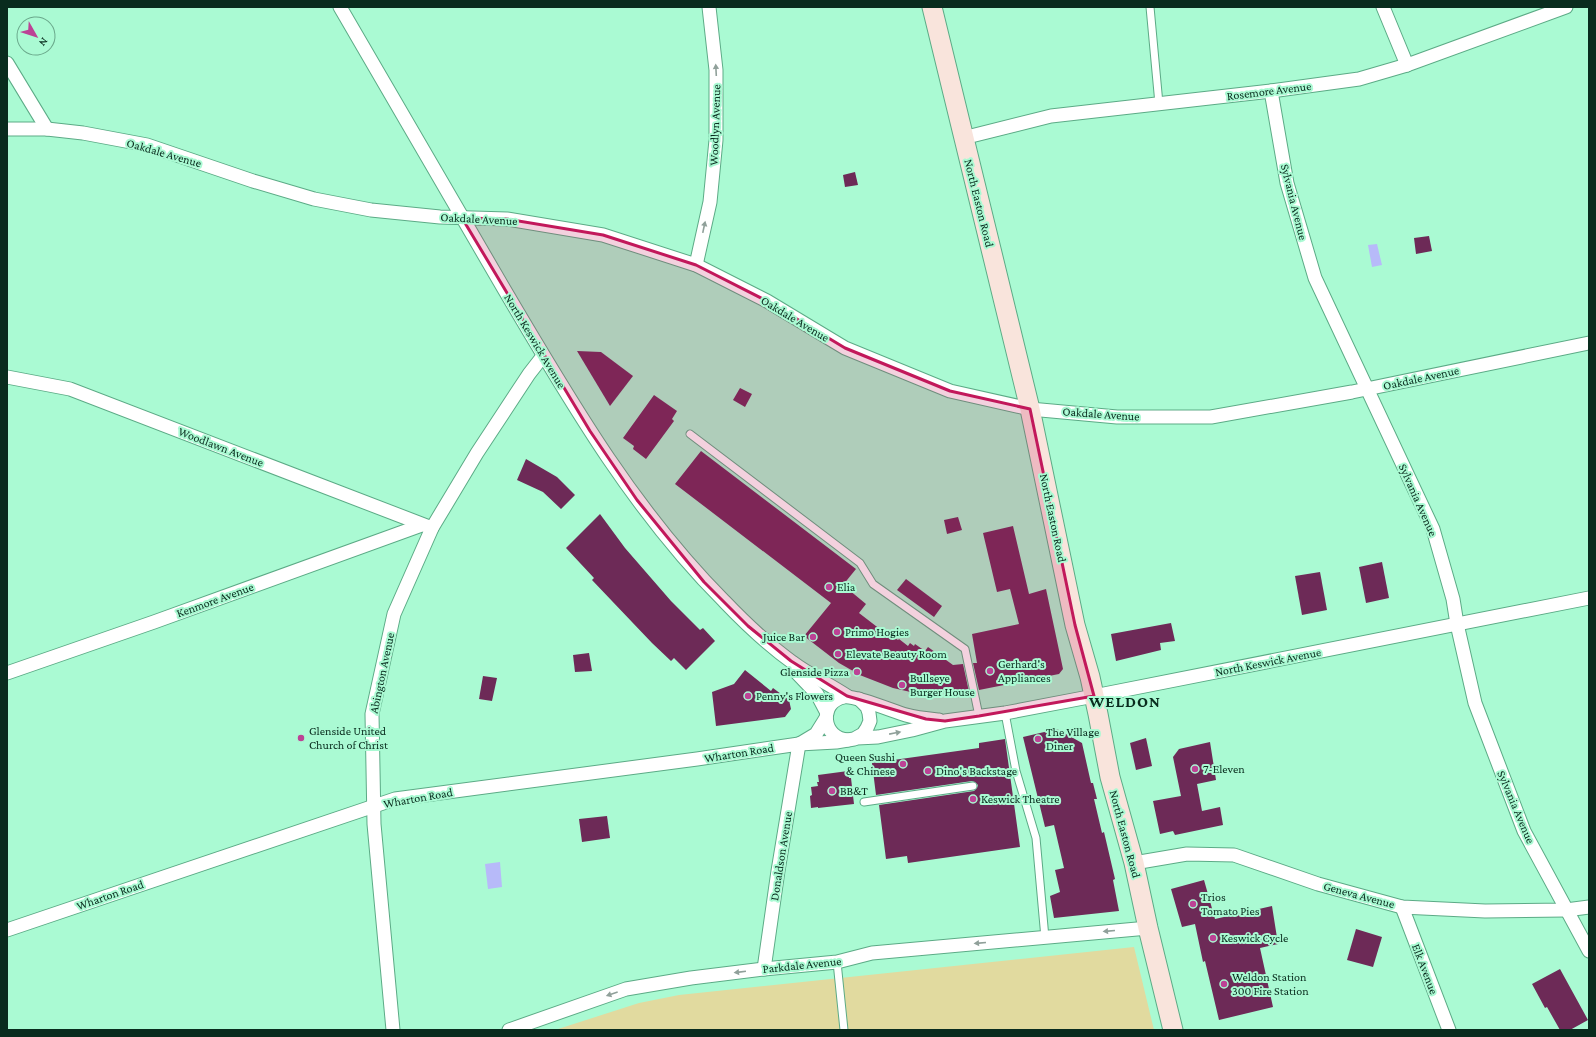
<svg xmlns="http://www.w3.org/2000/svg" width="1596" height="1037" font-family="'Crimson Pro',serif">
  <rect width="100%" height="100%" fill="#aafad3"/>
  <polygon fill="#e1da9f" points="1134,947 1154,1030 555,1030 639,1003 679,995"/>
  <g fill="#b7baf9">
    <polygon points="1377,244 1382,265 1372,267 1368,245"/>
    <polygon points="500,862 502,887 488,889 485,864"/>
  </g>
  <g fill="#6d2a57">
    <polygon points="855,172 858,185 845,187 843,175"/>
    <polygon points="1429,236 1432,251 1416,254 1414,238"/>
    <polygon points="577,351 601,352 633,376 610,406"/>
    <polygon points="740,388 752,394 745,407 733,400"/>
    <polygon points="654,395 677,411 672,419 674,421 646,459 633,449 634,446 623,438"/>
    <polygon points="701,451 856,569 843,585 866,604 859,613 885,633 886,632 898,640 899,639 908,646 910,643 914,646 915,644 925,651 928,647 953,665 963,664 969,692 915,693 893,688 852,672 853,671 839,663 804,636 831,603 675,484"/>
    <polygon points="526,459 557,477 575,495 561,509 543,492 517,480"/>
    <polygon points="600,514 625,548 671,601 700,630 703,628 715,641 686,670 674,658 671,661 652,643 592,580 594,578 566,548"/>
    <polygon points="958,517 962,530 947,534 944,520"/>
    <polygon points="1013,526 1029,594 1046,589 1063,669 1059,674 979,690 973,663 977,663 972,634 1019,624 1010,589 997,592 983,533"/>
    <polygon points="1382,562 1389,598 1366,603 1359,567"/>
    <polygon points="1320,572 1327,610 1302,615 1295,576"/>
    <polygon points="906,579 942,606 934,617 897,590"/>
    <polygon points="1171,623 1175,641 1160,643 1161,650 1116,661 1111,634"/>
    <polygon points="589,653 592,671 575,672 573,655"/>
    <polygon points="745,670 771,691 773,688 789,700 791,709 785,717 716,726 712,692 734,684"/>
    <polygon points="483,676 497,678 492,701 479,699"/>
    <polygon points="1057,729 1082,743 1091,783 1093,783 1097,799 1094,799 1102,833 1104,832 1115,879 1113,880 1119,911 1054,918 1050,896 1060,892 1055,870 1064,868 1054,825 1045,827 1023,737"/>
    <polygon points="1146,738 1152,766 1136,770 1130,743"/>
    <polygon points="1005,739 1020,847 908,863 907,856 886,859 879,805 974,791 977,788 978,785 975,782 972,781 876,795 872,763 979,748 979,743"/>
    <polygon points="1210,742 1216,780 1197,784 1202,811 1220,807 1223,825 1175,835 1173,831 1160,834 1153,801 1181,796 1173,757 1179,749"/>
    <polygon points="848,771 849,778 851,778 854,804 818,808 818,807 811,808 810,796 812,795 811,787 818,786 817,782 819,782 818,775"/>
    <polygon points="607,816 610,838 582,842 579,819"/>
    <polygon points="1204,880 1215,919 1272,906 1278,944 1260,948 1273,1007 1219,1020 1205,961 1203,962 1195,924 1182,927 1171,889"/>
    <polygon points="1356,929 1382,937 1373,967 1347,960"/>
    <polygon points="1560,969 1588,1020 1570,1030 1560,1030 1547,1007 1545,1008 1532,984"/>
  </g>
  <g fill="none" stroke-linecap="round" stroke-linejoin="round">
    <g stroke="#5cab86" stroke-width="9">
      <g id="service">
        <polyline points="1150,7 1159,104"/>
        <polyline points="690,434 860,563 873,584 965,649 979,716"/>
        <polyline points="1005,713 1016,771 1036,838 1045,938"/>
        <polyline points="864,802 973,786"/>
        <polyline points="837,962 844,1030"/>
      </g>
    </g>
    <g stroke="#5cab86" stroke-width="15">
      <g id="minor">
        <path d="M340,7C395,101 449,195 504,289C569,399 633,510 724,601C745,623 767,644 792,662C809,675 829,684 847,696"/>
        <polyline points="1383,7 1407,65"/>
        <polyline points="7,63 47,129"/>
        <polyline points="1271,91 1287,183 1315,278 1433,529 1453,599 1457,624 1475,703 1524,831 1589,951"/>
        <polyline points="7,129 47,129 83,133 147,145 253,181 314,199 371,210 440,217 507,219 603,235 696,265 767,301 845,348 950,391 1030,409 1117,417 1211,417 1352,392 1589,343"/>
        <polyline points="963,138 1051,116 1271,91 1359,79 1407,65 1566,7"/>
        <polyline points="696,265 710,202 716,140 716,70 709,7"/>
        <polyline points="7,377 70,389 432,528"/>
        <polyline points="796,672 817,694 827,713"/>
        <polyline points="7,673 154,622 422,525"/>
        <polyline points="857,738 878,737 912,730 945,721 1005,713 1094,696 1589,598"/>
        <path d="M848,740C822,739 818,702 844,697C853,695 893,711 906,715C916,718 928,719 939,720"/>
        <polyline points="801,743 816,734 826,718"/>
        <polyline points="1134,863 1187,854 1234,855 1318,884 1402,907 1485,911 1566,910 1589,907"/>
        <polyline points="1402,907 1449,1030"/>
        <polyline points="7,930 395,799 697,759 799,744 836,742 854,739 863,734 867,728 870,721 869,713 867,707 859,699"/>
        <polyline points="764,969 778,871 799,744"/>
        <polyline points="393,1030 374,824 372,714 394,614 432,528 477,453 529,374 543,356"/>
        <polyline points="509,1030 626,989 691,978 764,969 837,962 872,953 1148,928"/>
      </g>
    </g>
    <g stroke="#5cab86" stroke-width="21">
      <polyline id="secondary" points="932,7 1030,409 1075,625 1090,677 1098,714 1110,777 1134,863 1148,928 1173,1030"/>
    </g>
    <use href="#service" stroke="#fff" stroke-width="7"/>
    <use href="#minor" stroke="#fff" stroke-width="13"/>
    <use href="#secondary" stroke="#f9e4dc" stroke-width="19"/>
  </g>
  <defs><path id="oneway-solid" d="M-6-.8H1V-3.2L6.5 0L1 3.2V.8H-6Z"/></defs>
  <g fill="#90a09a">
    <use href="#oneway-solid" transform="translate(716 70) rotate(-93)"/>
    <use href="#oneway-solid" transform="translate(704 227) rotate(-78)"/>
    <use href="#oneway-solid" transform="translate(895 733) rotate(-11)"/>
    <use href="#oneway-solid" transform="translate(1109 931) rotate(175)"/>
    <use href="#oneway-solid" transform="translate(980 943) rotate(175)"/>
    <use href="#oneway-solid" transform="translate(740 972) rotate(173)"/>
    <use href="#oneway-solid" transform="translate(612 994) rotate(161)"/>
  </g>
  <path fill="#c2185b" fill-opacity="0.2" stroke="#c2185b" stroke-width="3" stroke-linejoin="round" d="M462,218L507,219L603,235L696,265L767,301L845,348L950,391L1030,409L1075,625L1094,696L979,716L945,721L926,719L847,696L791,661L748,626L704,582L637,500L590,431Z"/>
  <g fill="#bc4295" stroke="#aafad3" stroke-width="1.5">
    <circle cx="829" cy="587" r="4"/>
    <circle cx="837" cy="632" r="4"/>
    <circle cx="813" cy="637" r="4"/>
    <circle cx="838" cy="654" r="4"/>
    <circle cx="990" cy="671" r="4"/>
    <circle cx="857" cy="672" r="4"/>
    <circle cx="902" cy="685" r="4"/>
    <circle cx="748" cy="696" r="4"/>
    <circle cx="301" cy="738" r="4"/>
    <circle cx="1038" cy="739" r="4"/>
    <circle cx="903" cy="764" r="4"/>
    <circle cx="1195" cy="769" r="4"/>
    <circle cx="928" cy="771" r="4"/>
    <circle cx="832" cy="791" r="4"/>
    <circle cx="973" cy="799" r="4"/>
    <circle cx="1193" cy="904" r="4"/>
    <circle cx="1213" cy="938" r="4"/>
    <circle cx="1224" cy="984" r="4"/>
  </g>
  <g text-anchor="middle" stroke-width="4" stroke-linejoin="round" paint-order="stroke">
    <g font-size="12" fill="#092c1e" stroke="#aafad3">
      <text transform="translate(1269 91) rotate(-7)" y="4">Rosemore Avenue</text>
      <text transform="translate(715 125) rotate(-88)" y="4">Woodlyn Avenue</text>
      <text transform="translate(164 153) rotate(16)" y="4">Oakdale Avenue</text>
      <text transform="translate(1294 202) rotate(76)" y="4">Sylvania Avenue</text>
      <text transform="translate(979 203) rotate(76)" y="4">North Easton Road</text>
      <text transform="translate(479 219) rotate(3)" y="4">Oakdale Avenue</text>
      <text transform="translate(795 319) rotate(31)" y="4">Oakdale Avenue</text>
      <text transform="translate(535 341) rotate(59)" y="4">North Keswick Avenue</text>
      <text transform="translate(1421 378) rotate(-12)" y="4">Oakdale Avenue</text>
      <text transform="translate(1101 414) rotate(4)" y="4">Oakdale Avenue</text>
      <text transform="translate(221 447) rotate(21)" y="4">Woodlawn Avenue</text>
      <text transform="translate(1418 500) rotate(66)" y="4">Sylvania Avenue</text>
      <text transform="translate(1053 518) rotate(78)" y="4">North Easton Road</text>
      <text transform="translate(215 600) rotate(-20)" y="4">Kenmore Avenue</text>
      <text transform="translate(1268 662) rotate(-11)" y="4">North Keswick Avenue</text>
      <text transform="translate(382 673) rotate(-78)" y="4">Abington Avenue</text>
      <text transform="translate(739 753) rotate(-9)" y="4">Wharton Road</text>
      <text transform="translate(418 798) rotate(-10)" y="4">Wharton Road</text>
      <text transform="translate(1516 807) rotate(67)" y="4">Sylvania Avenue</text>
      <text transform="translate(1125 834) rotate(75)" y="4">North Easton Road</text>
      <text transform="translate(781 856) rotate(-81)" y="4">Donaldson Avenue</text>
      <text transform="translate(110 895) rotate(-19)" y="4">Wharton Road</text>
      <text transform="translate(1359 895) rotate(15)" y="4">Geneva Avenue</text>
      <text transform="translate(802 965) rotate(-6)" y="4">Parkdale Avenue</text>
      <text transform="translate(1425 969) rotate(69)" y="4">Elk Avenue</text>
    </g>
    <g font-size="12" fill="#092c1e" stroke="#aafad3" text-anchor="start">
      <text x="837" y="591">Elia</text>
      <text x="845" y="636">Primo Hogies</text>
      <text x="805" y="641" text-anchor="end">Juice Bar</text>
      <text x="846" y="658">Elevate Beauty Room</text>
      <text x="998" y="668">Gerhard's<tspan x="998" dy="14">Appliances</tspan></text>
      <text x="849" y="676" text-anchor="end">Glenside Pizza</text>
      <text x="910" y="682">Bullseye<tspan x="910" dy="14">Burger House</tspan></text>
      <text x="756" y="700">Penny's Flowers</text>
      <text x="309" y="735">Glenside United<tspan x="309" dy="14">Church of Christ</tspan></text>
      <text x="1046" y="736">The Village<tspan x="1046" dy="14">Diner</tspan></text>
      <text x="895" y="761" text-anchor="end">Queen Sushi<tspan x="895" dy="14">&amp; Chinese</tspan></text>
      <text x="1203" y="773">7-Eleven</text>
      <text x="936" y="775">Dino's Backstage</text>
      <text x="840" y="795">BB&amp;T</text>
      <text x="981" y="803">Keswick Theatre</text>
      <text x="1201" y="901">Trios<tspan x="1201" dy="14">Tomato Pies</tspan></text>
      <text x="1221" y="942">Keswick Cycle</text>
      <text x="1232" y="981">Weldon Station<tspan x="1232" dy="14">300 Fire Station</tspan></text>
    </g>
    <g font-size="16" font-weight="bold" letter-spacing="1" fill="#092c1e" stroke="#aafad3">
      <text x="1125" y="707">WELDON</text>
    </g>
  </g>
  <rect width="1596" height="1037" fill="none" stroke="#092c1e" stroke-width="16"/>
  <g transform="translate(36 36) rotate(129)"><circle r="19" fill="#aafad3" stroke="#6aa88b"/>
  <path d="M0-3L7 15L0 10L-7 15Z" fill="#bc4295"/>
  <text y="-6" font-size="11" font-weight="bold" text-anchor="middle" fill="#092c1e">N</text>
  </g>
</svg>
